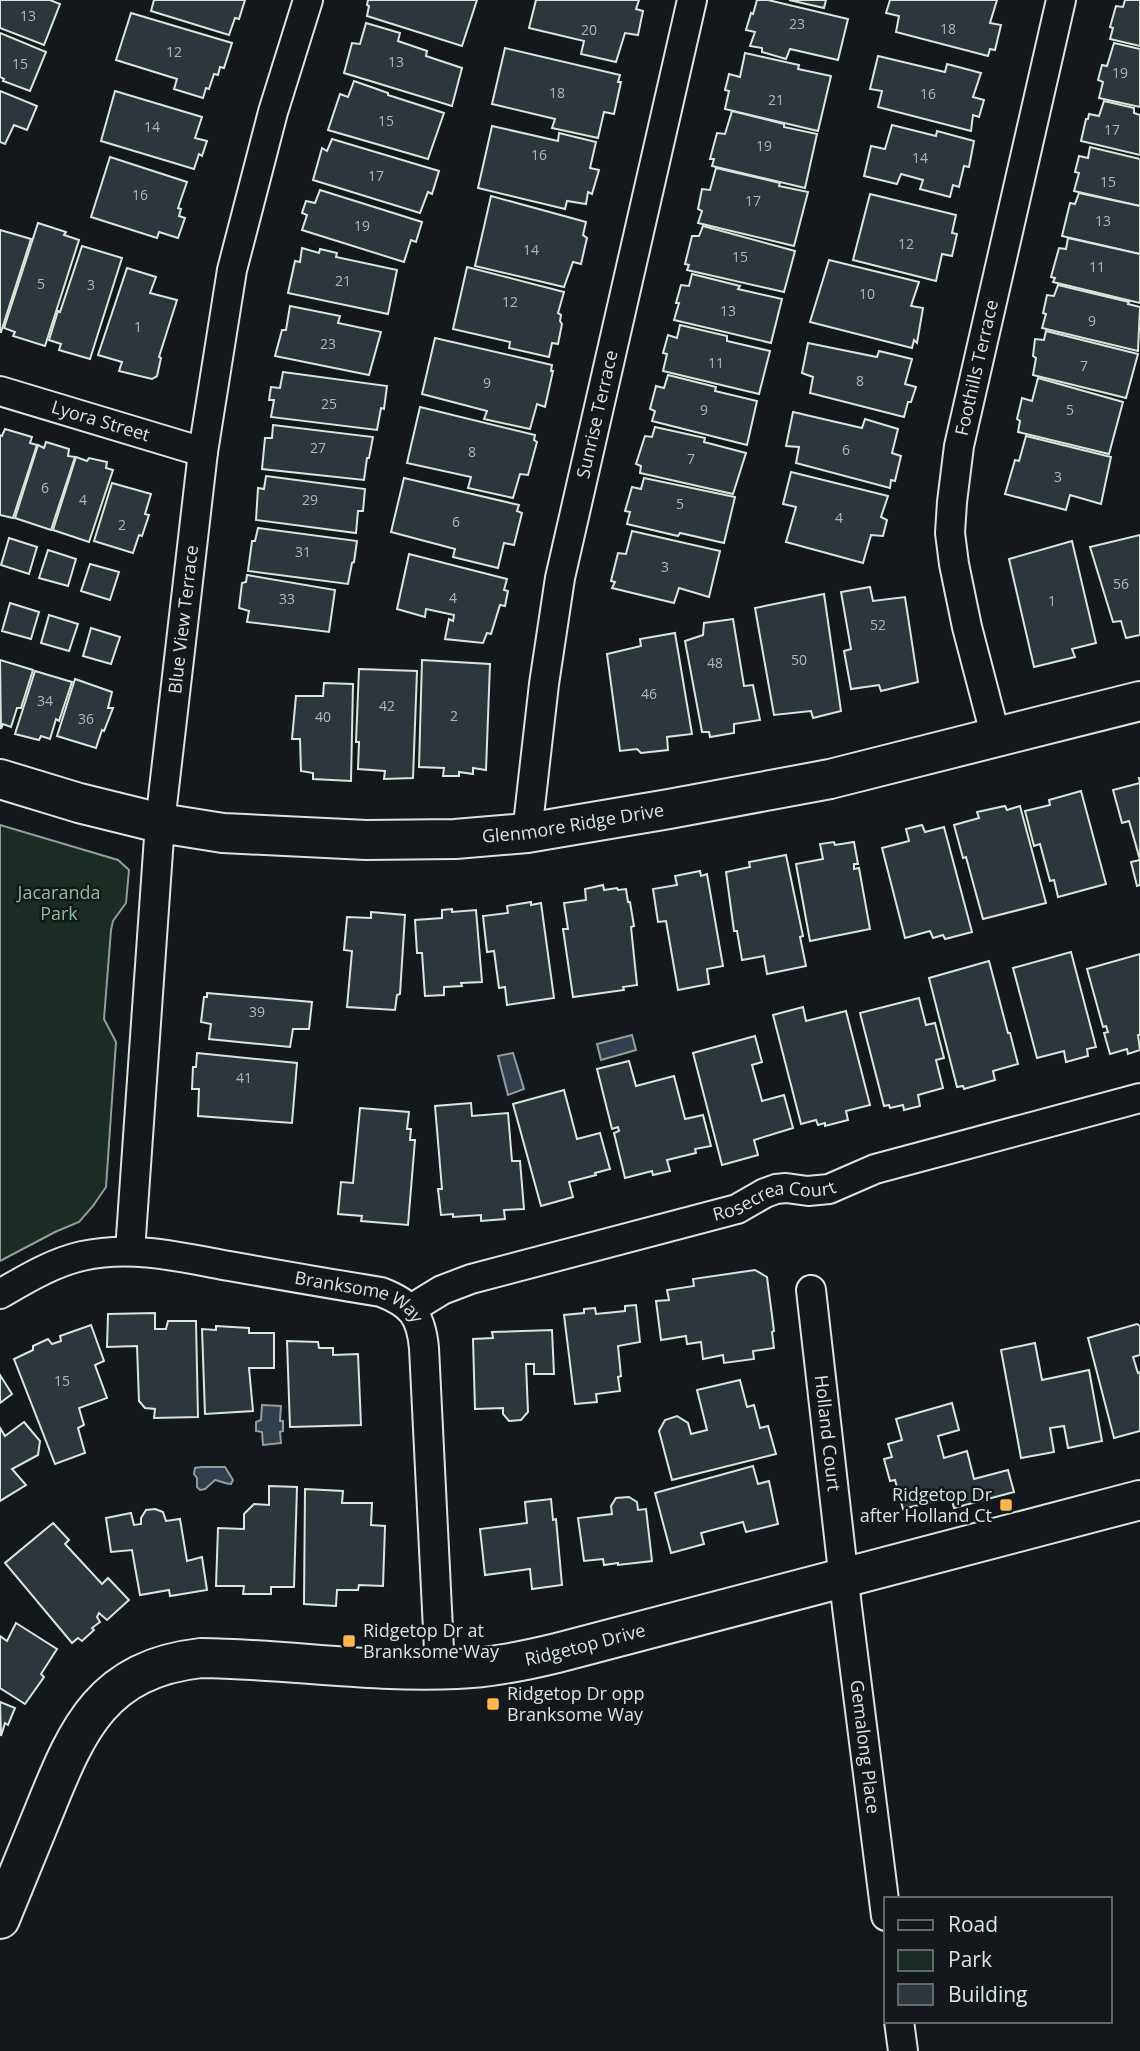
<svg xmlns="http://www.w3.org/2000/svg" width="1140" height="2051" font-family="'Open Sans',sans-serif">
  <rect width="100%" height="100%" fill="#14181c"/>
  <polygon fill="#1a2d24" stroke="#939e99" stroke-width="2" points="0,825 118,860 129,870 126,903 113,921 111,930 104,1019 116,1042 106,1187 93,1206 79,1222 55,1232 0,1261"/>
  <g fill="#2f3f4d" stroke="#939e99" stroke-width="2">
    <polygon points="632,1035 636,1050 601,1060 597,1044"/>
    <polygon points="513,1053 524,1089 508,1095 498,1056"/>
    <polygon points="262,1405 281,1406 280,1421 283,1421 283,1431 280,1432 281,1443 263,1445 262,1432 256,1431 256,1422 261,1420"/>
    <path d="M202,1467H225L233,1480L231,1484C225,1484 221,1481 215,1480L205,1489L200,1490L197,1487V1478L194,1474L195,1468Z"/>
  </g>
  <g fill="#2c363c" stroke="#d8e6dc" stroke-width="2">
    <polygon points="0,0 50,0 60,4 44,45 0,28"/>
    <polygon points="154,0 245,0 239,19 235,18 229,35 151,11"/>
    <polygon points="368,0 477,0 462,46 367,16 369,6 367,5"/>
    <polygon points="536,0 639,0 636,9 643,11 638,35 625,33 616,62 581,54 584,41 529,28"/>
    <polygon points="757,0 768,0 848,19 838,60 790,49 786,59 762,52 762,48 750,46 755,32 746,30 751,13 753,14"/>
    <polygon points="789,0 826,0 824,8"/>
    <polygon points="890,0 997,0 990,23 1001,25 995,50 990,49 988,56 896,32 899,16 886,13"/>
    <polygon points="1125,0 1140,0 1140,46 1110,39 1113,28 1110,27 1116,6 1123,7"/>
    <polygon points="131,13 232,43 224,68 220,67 218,75 214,74 209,89 206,88 203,98 174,89 177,79 116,60"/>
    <polygon points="366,23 400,33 398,41 427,51 426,56 462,68 452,106 344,73 352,43 360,44"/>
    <polygon points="0,33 46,52 30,91 3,81 4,79 0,77"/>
    <polygon points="1114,43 1140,49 1140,107 1099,98 1103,82 1098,80 1102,65 1107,66"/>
    <polygon points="505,48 620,75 618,82 621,82 614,114 604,112 598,138 552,128 555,119 492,104"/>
    <polygon points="745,53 799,65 798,69 831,76 818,131 725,109 729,91 725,90 729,74 740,77"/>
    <polygon points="878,56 945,72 947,64 981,73 973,97 984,100 979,117 973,115 971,131 878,107 882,91 870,89"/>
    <polygon points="354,81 388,93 388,95 444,113 428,159 328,130 340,94 348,97"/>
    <polygon points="0,91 37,106 27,130 14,125 5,144 0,142"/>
    <polygon points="115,91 202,117 195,138 207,141 202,156 199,154 194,169 101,141"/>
    <polygon points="1104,101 1134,108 1134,113 1140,115 1140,155 1081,141 1086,119 1088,119 1089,114 1099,116"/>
    <polygon points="732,111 784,124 784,127 817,134 805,188 712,166 714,159 710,159 717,133 725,134"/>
    <polygon points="892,125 936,136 937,131 974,141 969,167 964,166 959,187 953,185 950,197 920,189 923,180 901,174 897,184 864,176 871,146 885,149"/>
    <polygon points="492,126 558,141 559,133 596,142 590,168 599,170 592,194 588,192 586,204 567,201 565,209 478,188"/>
    <polygon points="332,139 439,171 432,194 428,192 420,213 313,180 322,148 327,151"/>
    <polygon points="1090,147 1140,159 1140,206 1074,191 1079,173 1075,172 1079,156 1088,158"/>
    <polygon points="110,157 187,182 178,208 181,209 179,216 185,218 178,238 159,232 157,238 91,217"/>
    <polygon points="716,168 780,183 779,186 808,192 794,246 698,223 702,211 698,209 702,189 710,190"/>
    <polygon points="320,190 422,222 416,242 411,240 404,262 302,230 307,215 302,213 306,201 315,203"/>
    <polygon points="1079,193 1140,206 1140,254 1062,236 1070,203 1075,204"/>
    <polygon points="870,194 956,215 952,233 957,234 952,256 942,254 936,281 853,260"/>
    <polygon points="491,196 586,222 583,235 587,238 581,264 573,262 564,287 475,266"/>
    <polygon points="38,223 66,232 64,235 79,240 45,346 13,336 15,332 4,328"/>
    <polygon points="703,226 795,251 784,292 687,270 689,265 685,264 692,236 699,236"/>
    <polygon points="0,230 31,239 1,332 0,332"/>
    <polygon points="1068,238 1140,254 1140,303 1053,282 1055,278 1051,277 1059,248 1066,249"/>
    <polygon points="82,246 122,258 90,359 59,350 61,344 49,340 58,311 60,312"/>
    <polygon points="302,248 319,253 320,249 337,253 336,257 397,270 388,314 288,293 295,261 300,262"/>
    <polygon points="829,260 919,282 911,306 923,308 917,343 914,340 912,348 810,322"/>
    <polygon points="467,267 564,292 558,313 561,315 560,321 562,324 558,344 552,343 549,357 509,348 510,342 453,329"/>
    <polygon points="127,268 156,277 150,293 177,300 159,357 161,358 157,376 152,379 119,371 122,362 98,355"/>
    <polygon points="692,274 740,286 738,289 782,299 771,343 674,320 679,303 676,303 681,285 689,286"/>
    <polygon points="1058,285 1129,302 1128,304 1140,307 1138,351 1042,328 1046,314 1043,313 1047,295 1054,296"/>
    <polygon points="290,306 340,316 338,323 381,332 369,375 275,356 282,330 286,330"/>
    <polygon points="680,325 727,336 727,341 770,351 759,394 663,371 667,354 663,353 668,335 677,338"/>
    <polygon points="1046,331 1138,354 1126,398 1033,375 1036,358 1033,356 1035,339 1044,340"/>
    <polygon points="435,338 552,365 551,371 553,371 545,407 537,404 530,429 484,419 487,411 422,394"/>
    <polygon points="808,343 877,357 879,351 912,359 905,384 916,387 911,402 908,402 904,417 810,393 813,377 802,373"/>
    <polygon points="283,372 387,386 384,409 381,408 377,430 271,417 274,400 269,400 271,387 280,388"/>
    <polygon points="668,375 716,387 715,391 757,401 747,445 652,421 655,411 650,409 656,386 664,388"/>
    <polygon points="1038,378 1123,402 1109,454 1018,432 1020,421 1017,419 1022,398 1032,401"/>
    <polygon points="420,407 535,435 534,440 537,442 528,475 520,474 513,498 468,488 471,477 407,463"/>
    <polygon points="793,412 862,428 865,419 898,429 892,453 901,456 895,481 891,480 890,488 796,463 799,447 786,446"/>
    <polygon points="273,425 373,437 369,458 367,458 364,480 262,469 265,438 272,438"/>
    <polygon points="655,427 705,438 704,442 746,453 733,494 640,473 641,466 636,464 645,436 652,437"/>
    <polygon points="5,429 32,437 30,443 37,445 13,518 0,515 0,435 2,436"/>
    <polygon points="1026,436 1111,457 1101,504 1070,495 1066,510 1005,494 1015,460 1019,461"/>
    <polygon points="46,442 69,449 68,456 75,457 51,530 15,518 38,445 44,448"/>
    <polygon points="76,457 87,461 89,458 107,462 106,468 113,470 89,542 53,530"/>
    <polygon points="791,472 888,496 881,517 887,520 883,536 871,535 863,563 786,542 796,507 783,504"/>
    <polygon points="266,476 365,489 363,511 358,511 356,533 256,520 258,488 264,489"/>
    <polygon points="404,478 519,505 517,511 522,513 514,545 504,543 498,568 453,557 455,549 391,532"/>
    <polygon points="644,478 735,497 724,543 680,533 678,536 627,524 630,512 625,511 632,487 641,489"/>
    <polygon points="112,483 151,494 145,514 149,515 142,536 139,535 133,553 94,541"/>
    <polygon points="258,528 357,541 354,562 352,563 348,584 248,571 252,541 255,541"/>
    <polygon points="632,531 720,551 709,597 679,588 674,603 612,588 615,582 611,581 618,553 626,554"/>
    <polygon points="1140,535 1140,635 1126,638 1121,621 1113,622 1090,547"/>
    <polygon points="9,538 37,547 29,574 1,565"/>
    <polygon points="1072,541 1096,643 1072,649 1075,657 1034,667 1009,559"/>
    <polygon points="48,550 76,559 68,586 39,578"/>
    <polygon points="409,554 507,579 504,590 508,591 505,606 500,605 491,634 487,633 483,643 445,639 449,619 453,621 454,615 426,609 425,617 397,609"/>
    <polygon points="90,564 119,572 110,600 81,591"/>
    <polygon points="247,575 335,590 329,632 247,622 249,611 239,608 242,583 246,582"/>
    <polygon points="870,587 873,601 905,597 918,682 881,691 879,685 851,689 844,651 851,649 841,592"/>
    <polygon points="824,594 841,711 813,718 811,711 774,715 755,608"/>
    <polygon points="10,603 39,612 31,639 2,631"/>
    <polygon points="49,615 78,624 69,651 41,643"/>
    <polygon points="733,619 744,686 753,685 760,720 734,724 734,733 710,737 709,732 702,732 685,641 703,635 704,623"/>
    <polygon points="91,628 120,637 111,664 83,656"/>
    <polygon points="675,633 692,734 667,737 668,750 641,753 637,749 620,751 607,654 641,646 640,639"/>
    <polygon points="0,660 33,670 21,708 17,708 11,727 3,724 1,729"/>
    <polygon points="422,660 490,664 486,770 473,768 473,774 459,772 459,776 443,776 444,768 419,767"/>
    <polygon points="359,669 417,671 413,778 384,779 385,771 358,769 359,742 356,742"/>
    <polygon points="35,671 72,682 59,721 56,719 50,739 41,736 39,740 15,734"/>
    <polygon points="75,679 112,692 108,708 113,708 104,731 102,730 96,748 57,736"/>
    <polygon points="324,683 353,684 351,781 313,779 313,773 301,771 300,739 292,739 296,696 323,696"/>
    <polygon points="1139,778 1140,778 1140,885 1137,886 1131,862 1140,860 1129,821 1122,823 1113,790 1140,783"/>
    <polygon points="1081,791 1106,884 1058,897 1054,880 1050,881 1040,844 1034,846 1025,811 1050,805 1049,800"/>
    <polygon points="1005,806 1007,810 1020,806 1046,903 983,919 966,857 963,858 954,825 979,818 977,812"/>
    <polygon points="922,825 925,832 944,827 972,932 945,939 943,935 933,938 930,931 905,938 882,848 909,841 906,829"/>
    <polygon points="834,842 835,845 854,842 858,864 854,864 854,869 859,868 870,929 810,941 796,864 823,859 820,844"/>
    <polygon points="786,855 803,936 800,937 806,966 767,974 764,956 742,960 737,931 734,931 726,872 750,867 749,862"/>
    <polygon points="700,871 701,876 707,874 723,966 707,969 709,984 678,990 666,921 658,922 653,889 677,885 675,876"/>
    <polygon points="603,885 604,890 617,888 618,890 626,889 628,902 630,902 634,926 631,927 637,985 623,987 624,990 573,997 563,929 568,929 564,903 586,900 585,889"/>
    <polygon points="531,902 531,905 541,903 554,998 507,1005 505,987 499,988 494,951 487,952 483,916 508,913 507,906"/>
    <polygon points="452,909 452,912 476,910 482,982 461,983 462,986 444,987 444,995 425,996 422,953 417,953 415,920 442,918 442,910"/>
    <polygon points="371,912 405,915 400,994 397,995 395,1010 347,1007 352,951 344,950 347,917 371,918"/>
    <polygon points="1071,952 1096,1047 1087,1049 1088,1056 1066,1062 1064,1051 1037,1058 1013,968"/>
    <polygon points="1140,954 1140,1035 1138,1035 1140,1050 1128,1054 1127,1049 1110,1054 1104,1033 1108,1032 1106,1026 1103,1027 1087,969"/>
    <polygon points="989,961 1008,1033 1010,1033 1018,1064 993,1071 995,1080 964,1089 963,1086 957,1087 929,978"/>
    <polygon points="207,993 312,1002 309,1029 293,1029 290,1047 209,1039 211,1024 201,1022 204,997 207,997"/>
    <polygon points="919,998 926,1025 935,1023 944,1058 936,1060 943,1088 918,1095 920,1106 904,1110 903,1105 890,1108 889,1105 884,1106 860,1013"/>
    <polygon points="803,1007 806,1021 846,1011 870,1105 846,1111 848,1120 825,1126 825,1123 818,1125 816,1120 801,1124 773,1015"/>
    <polygon points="755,1036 762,1062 752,1065 762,1101 784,1095 793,1128 754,1140 758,1155 722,1165 693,1053"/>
    <polygon points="197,1053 297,1063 292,1123 198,1116 199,1089 192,1089 193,1067 196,1067"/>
    <polygon points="629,1061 636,1086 674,1076 685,1119 703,1115 711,1146 695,1149 696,1153 667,1160 670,1171 653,1175 652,1171 625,1178 614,1133 619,1131 618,1127 612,1129 597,1069"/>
    <polygon points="564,1090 577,1139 600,1133 610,1169 595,1173 596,1175 569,1182 573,1197 541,1206 513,1104"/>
    <polygon points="471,1103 472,1116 508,1113 512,1161 520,1161 524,1209 504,1210 505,1219 481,1221 481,1215 453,1217 453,1214 441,1215 438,1189 442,1189 435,1106"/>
    <polygon points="360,1108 409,1112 407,1129 411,1129 410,1140 415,1140 408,1225 361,1221 362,1216 338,1214 341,1182 353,1183"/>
    <polygon points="755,1270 767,1277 774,1331 772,1332 774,1348 753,1351 754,1359 724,1363 723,1355 703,1359 701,1342 687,1344 686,1336 661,1340 656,1301 669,1300 667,1290 694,1286 693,1279"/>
    <polygon points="636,1305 640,1342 618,1346 621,1376 618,1377 620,1391 596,1394 597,1402 575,1404 564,1315 584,1313 584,1309 595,1308 596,1314 625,1311 625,1306"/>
    <polygon points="155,1313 155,1329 166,1329 168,1321 196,1321 198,1417 154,1418 155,1409 145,1408 139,1401 137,1346 107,1347 108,1314"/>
    <polygon points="1137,1324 1140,1326 1140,1355 1133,1357 1138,1373 1140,1372 1140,1431 1114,1438 1088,1338"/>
    <polygon points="91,1325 104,1361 95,1365 107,1398 79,1408 84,1425 78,1428 85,1453 55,1464 14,1359 33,1350 33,1346 48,1339 52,1344 61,1341 60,1336"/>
    <polygon points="216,1326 249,1328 249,1333 274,1333 274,1368 249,1368 253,1411 205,1414 202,1329 216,1330"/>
    <polygon points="552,1330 554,1374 534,1374 534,1364 526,1364 528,1412 521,1420 509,1421 503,1414 503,1408 475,1409 473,1339 493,1338 492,1332"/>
    <polygon points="287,1341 318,1342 319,1348 333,1348 333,1355 358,1354 361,1425 290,1427"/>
    <polygon points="1035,1343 1042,1380 1089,1370 1102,1441 1068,1448 1064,1426 1050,1428 1054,1452 1021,1458 1001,1350"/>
    <polygon points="0,1375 12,1394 0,1403"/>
    <polygon points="740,1380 747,1407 754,1405 760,1428 768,1426 776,1454 672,1480 659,1431 665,1420 677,1416 688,1423 691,1434 707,1430 697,1390"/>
    <polygon points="952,1403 959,1430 938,1436 944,1458 967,1451 974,1479 1008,1470 1014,1492 954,1508 951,1497 903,1509 895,1480 890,1481 884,1459 892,1457 888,1444 902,1440 896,1419"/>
    <polygon points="24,1422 40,1441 38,1455 12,1469 26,1485 0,1501 0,1428 5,1436"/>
    <polygon points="753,1466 758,1484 769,1481 778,1524 746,1532 743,1522 701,1533 704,1544 671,1553 655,1493"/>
    <polygon points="269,1486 297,1487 294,1587 271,1587 271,1594 243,1594 244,1586 216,1586 218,1528 244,1529 244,1514 254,1504 269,1505"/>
    <polygon points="305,1489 343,1491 342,1503 372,1503 371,1525 385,1526 383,1586 359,1585 358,1590 337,1590 336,1606 304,1604"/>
    <polygon points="629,1497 637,1502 638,1510 646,1509 652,1561 618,1565 618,1563 604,1565 603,1559 584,1561 578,1518 612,1514 611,1506 616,1498"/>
    <polygon points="551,1499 553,1520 556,1519 562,1585 532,1589 530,1569 485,1575 480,1529 527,1523 525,1502"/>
    <polygon points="155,1509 163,1512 166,1521 180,1519 187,1561 202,1557 207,1590 170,1596 169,1590 140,1595 132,1550 111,1552 106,1518 131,1513 134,1525 141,1524 141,1518 146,1510"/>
    <polygon points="53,1523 69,1540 65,1544 102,1584 108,1578 129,1600 107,1620 99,1613 97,1617 100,1622 92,1628 94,1630 82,1641 78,1638 72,1643 5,1563"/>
    <polygon points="16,1623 57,1649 41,1674 44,1677 25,1704 0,1688 0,1636 7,1641"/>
    <polygon points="0,1702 15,1708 8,1725 5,1723 1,1736"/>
  </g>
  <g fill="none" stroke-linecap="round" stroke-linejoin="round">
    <g stroke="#d8e6dc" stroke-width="32">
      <g id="street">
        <path id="s1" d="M0,391L203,452"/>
        <path id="s2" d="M996,738L967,627L954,564L950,533L952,502L959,446L1061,0"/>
        <path id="s3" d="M527,833L544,684L560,578L692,0"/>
        <path id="s4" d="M130,1251L160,823L203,452L232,270L273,112L308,0"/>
        <path id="s5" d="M811,1290L847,1607L886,1916"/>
        <path id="s6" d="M0,1294C26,1279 52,1263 82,1256C132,1245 180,1257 229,1266C280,1275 331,1284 381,1292C412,1304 421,1316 424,1348L440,1670"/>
        <path id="s7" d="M411,1309L442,1290L471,1279L737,1209L765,1193L776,1189L786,1188L808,1191L829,1189L875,1169L1140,1098"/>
        <polyline points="899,2021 903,2051"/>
      </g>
    </g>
    <g stroke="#d8e6dc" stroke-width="42">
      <g id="secondary">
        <path id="s8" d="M0,779L79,803L160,823L223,833L366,840L455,839L527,833L669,809L830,779L1140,701"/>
        <path id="s9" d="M0,1919C15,1883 30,1846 45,1809C78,1727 103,1669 201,1658C286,1659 372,1673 457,1669C491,1668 524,1661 557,1653L1140,1500"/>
      </g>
    </g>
    <use href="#street" stroke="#14181c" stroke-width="28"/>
    <use href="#secondary" stroke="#14181c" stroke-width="38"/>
  </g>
  <g fill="#ffb74d" stroke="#14181c" stroke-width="2.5">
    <rect x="999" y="1498" width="14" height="14" rx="3.5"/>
    <rect x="342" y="1634" width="14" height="14" rx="3.5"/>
    <rect x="486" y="1697" width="14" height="14" rx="3.5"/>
  </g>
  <g text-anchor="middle" stroke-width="5" stroke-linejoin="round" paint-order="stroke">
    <g font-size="14" fill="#adbab4">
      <text x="28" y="21">13</text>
      <text x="797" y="29">23</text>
      <text x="948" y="34">18</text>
      <text x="589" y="35">20</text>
      <text x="174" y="57">12</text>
      <text x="396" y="67">13</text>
      <text x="20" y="69">15</text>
      <text x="1120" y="78">19</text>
      <text x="557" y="98">18</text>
      <text x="928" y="99">16</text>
      <text x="776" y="105">21</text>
      <text x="386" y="126">15</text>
      <text x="152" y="132">14</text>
      <text x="1112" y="135">17</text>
      <text x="764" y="151">19</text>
      <text x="539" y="160">16</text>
      <text x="920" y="163">14</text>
      <text x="376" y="181">17</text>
      <text x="1108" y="187">15</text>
      <text x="140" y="200">16</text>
      <text x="753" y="206">17</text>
      <text x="1103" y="226">13</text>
      <text x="362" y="231">19</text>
      <text x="906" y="249">12</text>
      <text x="531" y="255">14</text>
      <text x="740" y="262">15</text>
      <text x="1097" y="272">11</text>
      <text x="343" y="286">21</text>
      <text x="41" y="289">5</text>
      <text x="91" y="290">3</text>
      <text x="867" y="299">10</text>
      <text x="510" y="307">12</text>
      <text x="728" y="316">13</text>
      <text x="1092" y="326">9</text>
      <text x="138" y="332">1</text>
      <text x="328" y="349">23</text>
      <text x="716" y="368">11</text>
      <text x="1084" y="371">7</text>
      <text x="860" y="386">8</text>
      <text x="487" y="388">9</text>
      <text x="329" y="409">25</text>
      <text x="704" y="415">9</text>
      <text x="1070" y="415">5</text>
      <text x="318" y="453">27</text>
      <text x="846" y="455">6</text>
      <text x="472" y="457">8</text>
      <text x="691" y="464">7</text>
      <text x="1058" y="482">3</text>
      <text x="45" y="493">6</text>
      <text x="83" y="505">4</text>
      <text x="310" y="505">29</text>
      <text x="680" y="509">5</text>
      <text x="839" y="523">4</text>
      <text x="456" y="527">6</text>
      <text x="122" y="530">2</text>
      <text x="303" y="557">31</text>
      <text x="665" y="572">3</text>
      <text x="1121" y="589">56</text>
      <text x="453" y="603">4</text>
      <text x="287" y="604">33</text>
      <text x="1052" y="606">1</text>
      <text x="878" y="630">52</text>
      <text x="799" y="665">50</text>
      <text x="715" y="668">48</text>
      <text x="649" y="699">46</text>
      <text x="45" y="706">34</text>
      <text x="387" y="711">42</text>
      <text x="454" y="721">2</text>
      <text x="323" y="722">40</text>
      <text x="86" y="724">36</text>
      <text x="257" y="1017">39</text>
      <text x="244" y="1083">41</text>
      <text x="62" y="1386">15</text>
    </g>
    <g font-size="18" fill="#d8e6dc" stroke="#14181c">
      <text dy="6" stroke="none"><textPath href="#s2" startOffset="378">Foothills Terrace</textPath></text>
      <text dy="6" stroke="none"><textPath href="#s3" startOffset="425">Sunrise Terrace</textPath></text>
      <text dy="6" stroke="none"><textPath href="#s1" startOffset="105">Lyora Street</textPath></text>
      <text dy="6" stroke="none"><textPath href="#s4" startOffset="634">Blue View Terrace</textPath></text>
      <text dy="6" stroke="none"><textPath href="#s8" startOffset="581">Glenmore Ridge Drive</textPath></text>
      <text dy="6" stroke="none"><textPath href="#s7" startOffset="382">Rosecrea Court</textPath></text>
      <text dy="6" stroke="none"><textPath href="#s6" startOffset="374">Branksome Way</textPath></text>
      <text dy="6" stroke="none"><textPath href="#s5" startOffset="144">Holland Court</textPath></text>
      <text dy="6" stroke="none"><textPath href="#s9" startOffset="738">Ridgetop Drive</textPath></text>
      <text dy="6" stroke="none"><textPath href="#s5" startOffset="460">Gemalong Place</textPath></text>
    </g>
    <g font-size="18" fill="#8ac095" stroke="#14181c">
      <text x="59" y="899">Jacaranda<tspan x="59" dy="21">Park</tspan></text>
    </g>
    <g font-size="18" fill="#d8e6dc" stroke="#14181c" text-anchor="start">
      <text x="992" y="1501" text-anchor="end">Ridgetop Dr<tspan x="992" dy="21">after Holland Ct</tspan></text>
      <text x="363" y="1637">Ridgetop Dr at<tspan x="363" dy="21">Branksome Way</tspan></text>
      <text x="507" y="1700">Ridgetop Dr opp<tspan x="507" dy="21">Branksome Way</tspan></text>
    </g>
  </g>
  <rect x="884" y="1897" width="228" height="126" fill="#14181c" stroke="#626a69" stroke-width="2"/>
  <rect x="898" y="1920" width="35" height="10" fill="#14181c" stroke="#626a69" stroke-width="2"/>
  <text x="948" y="1932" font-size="21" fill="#d8e6dc">Road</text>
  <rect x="898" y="1950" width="35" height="21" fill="#1a2d24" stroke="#626a69" stroke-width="2"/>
  <text x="948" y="1967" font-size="21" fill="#d8e6dc">Park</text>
  <rect x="898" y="1984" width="35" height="21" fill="#2c363c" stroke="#626a69" stroke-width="2"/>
  <text x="948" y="2002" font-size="21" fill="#d8e6dc">Building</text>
</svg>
